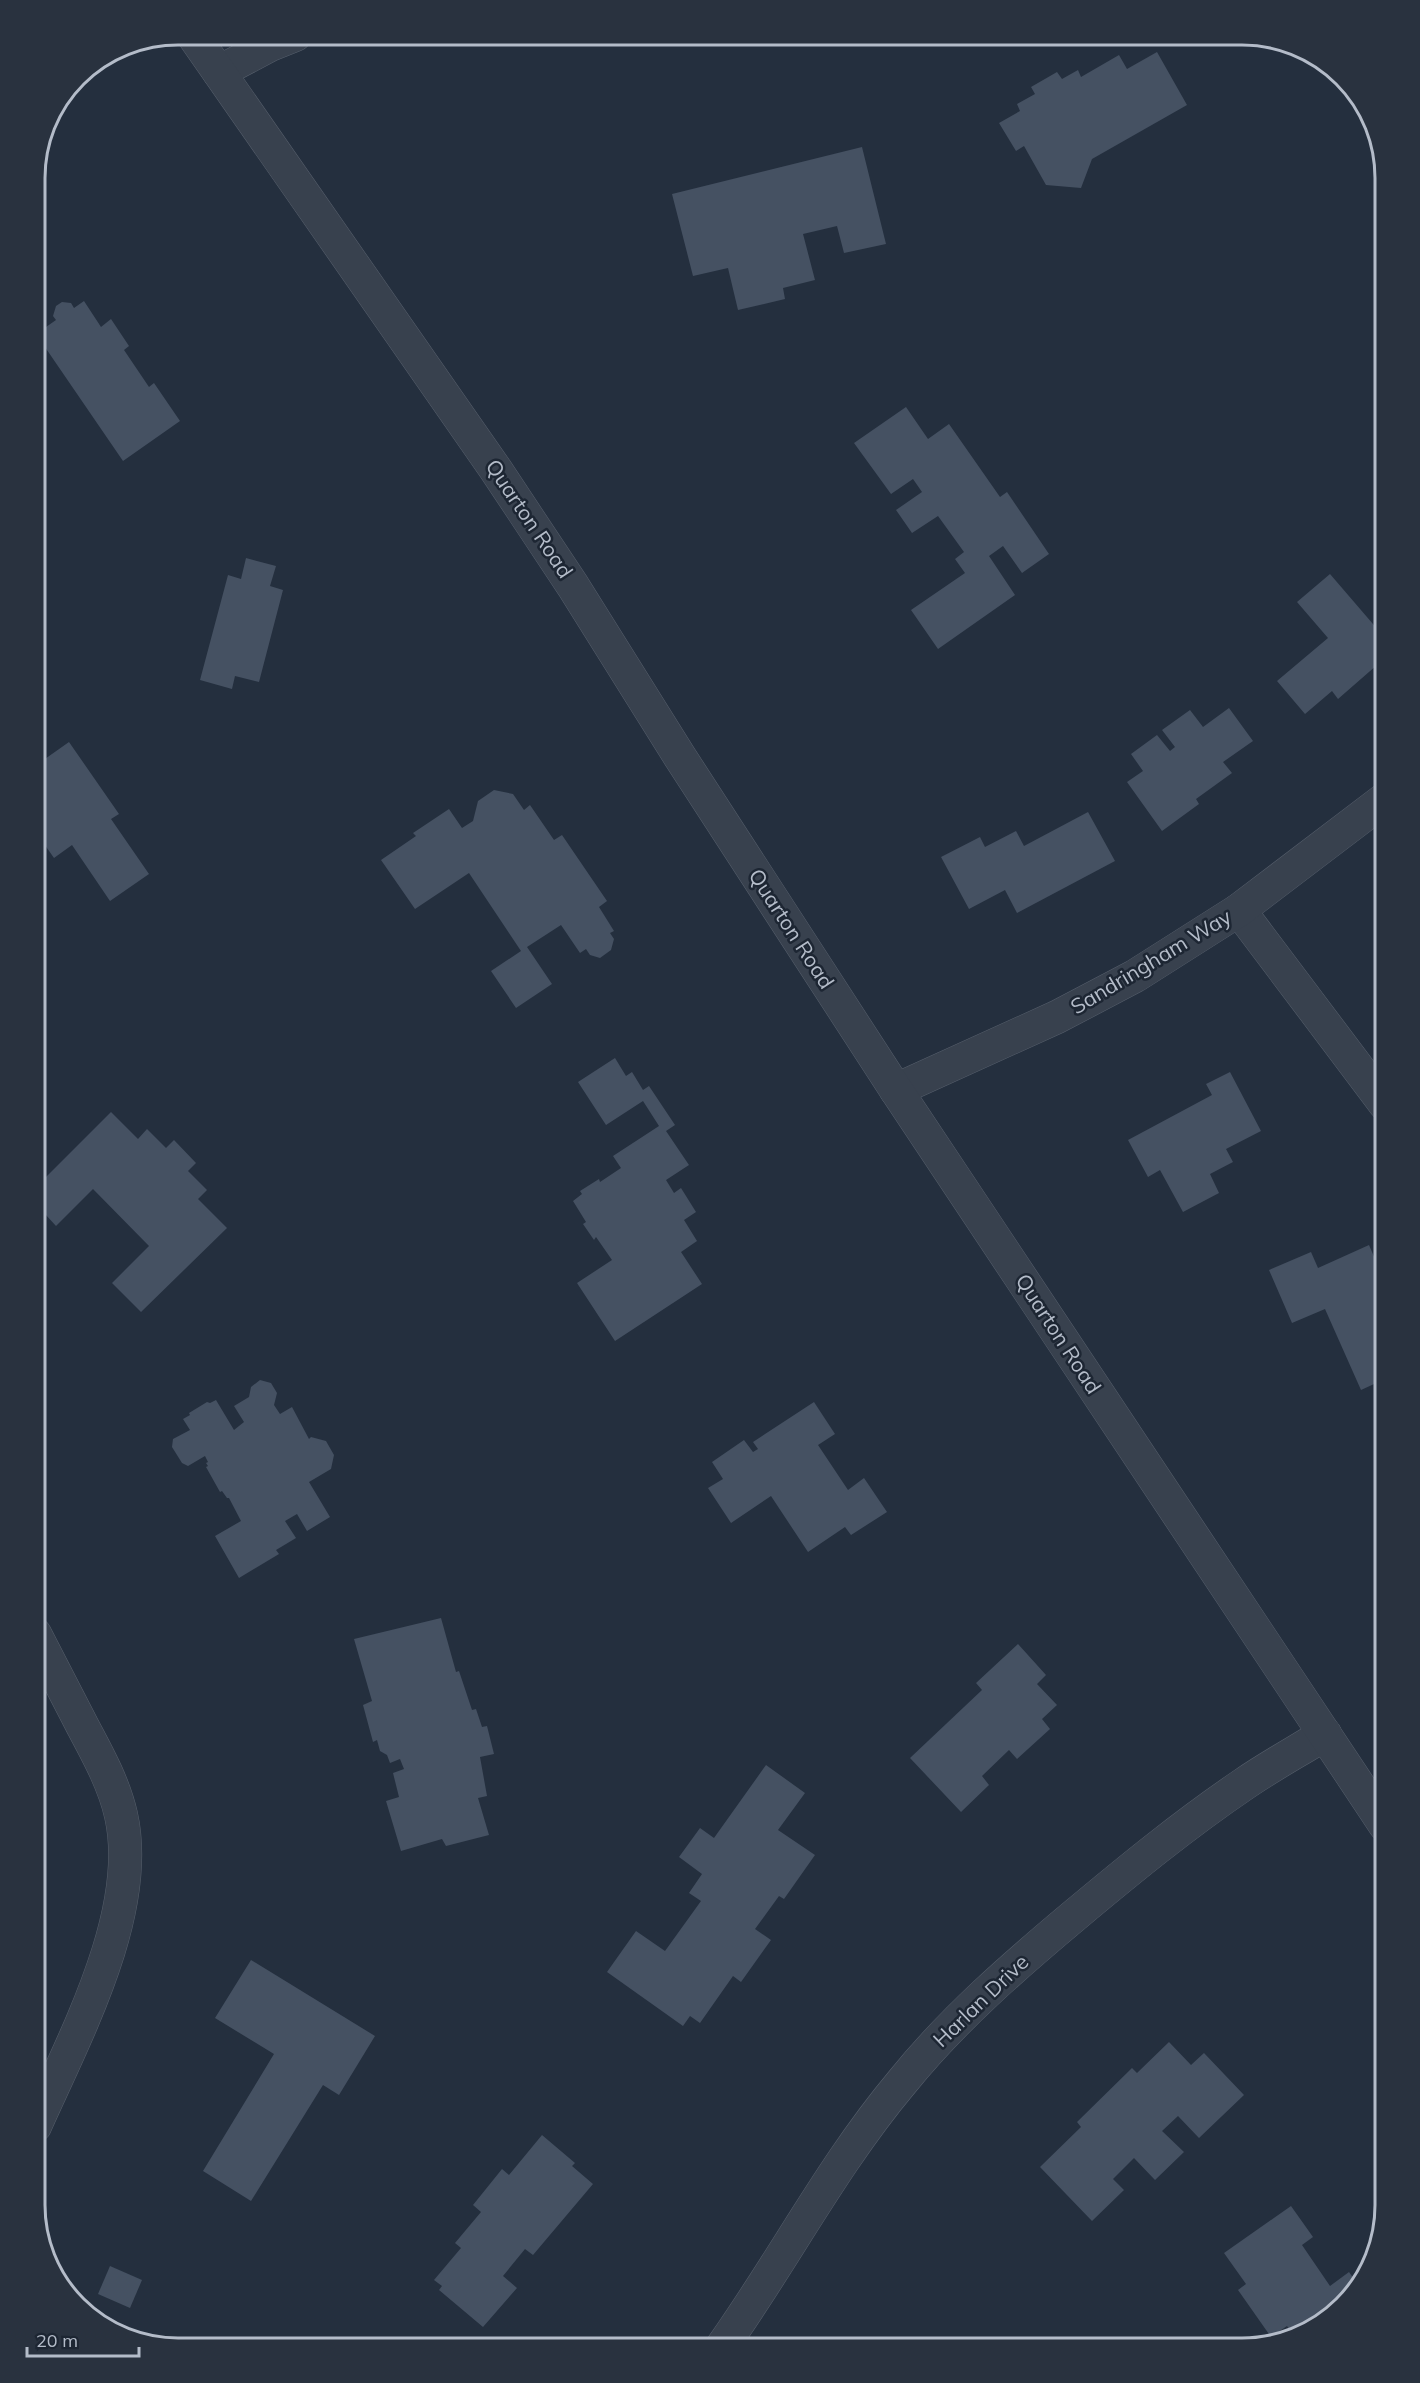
<svg xmlns="http://www.w3.org/2000/svg" width="1420" height="2383" font-family="Mulish,sans-serif">
  <rect width="100%" height="100%" fill="#242f3e"/>
  <g fill="#455162">
    <polygon points="1157,52 1187,105 1092,159 1081,188 1046,185 1024,146 1016,151 999,123 1020,111 1017,104 1035,94 1031,87 1057,72 1062,79 1078,70 1081,77 1119,55 1127,69"/>
    <polygon points="862,147 886,244 844,253 837,226 803,234 815,280 783,288 785,299 738,310 728,268 693,276 672,194"/>
    <polygon points="84,301 101,327 111,319 129,346 124,350 149,387 154,383 180,421 123,461 36,334 56,320 53,316 56,306 62,302 71,303 74,308"/>
    <polygon points="906,407 928,439 949,424 1000,497 1007,492 1049,554 1022,573 1003,546 989,556 1015,595 938,649 911,610 965,573 955,559 964,552 938,516 912,533 896,510 922,492 913,479 891,494 854,443"/>
    <polygon points="246,558 276,566 270,586 283,590 259,682 235,676 232,689 200,680 228,575 241,579"/>
    <polygon points="1330,574 1385,638 1385,658 1338,699 1332,691 1305,714 1277,681 1328,638 1297,602"/>
    <polygon points="1229,708 1253,741 1223,762 1232,773 1196,799 1199,804 1162,831 1127,782 1143,771 1131,754 1157,735 1170,751 1175,747 1162,730 1190,710 1203,727"/>
    <polygon points="69,742 119,814 111,819 149,874 110,901 72,845 54,858 35,831 35,766"/>
    <polygon points="494,790 513,794 524,810 530,805 554,840 562,835 607,901 599,907 614,931 610,933 614,939 611,950 600,958 590,955 586,949 580,953 561,925 527,947 552,984 516,1008 491,971 521,951 469,873 415,909 381,860 416,836 413,833 449,809 462,828 473,821 478,801"/>
    <polygon points="1088,812 1115,861 1017,913 1005,890 969,909 941,857 980,837 985,847 1016,831 1024,846"/>
    <polygon points="615,1058 626,1076 632,1072 643,1090 649,1086 675,1125 666,1131 689,1165 666,1180 674,1193 681,1188 696,1212 684,1220 697,1241 681,1252 702,1284 615,1341 577,1283 612,1260 596,1237 594,1240 583,1224 586,1222 573,1201 582,1194 580,1191 599,1179 600,1182 621,1168 613,1156 659,1126 643,1101 606,1125 578,1082"/>
    <polygon points="1230,1072 1261,1131 1226,1149 1233,1162 1210,1174 1219,1193 1183,1212 1160,1170 1148,1177 1128,1140 1212,1095 1206,1084"/>
    <polygon points="111,1112 138,1139 147,1129 166,1148 174,1140 196,1163 188,1171 207,1190 198,1199 227,1228 141,1312 112,1283 149,1246 93,1189 56,1226 35,1203 35,1188"/>
    <polygon points="1369,1245 1385,1282 1385,1379 1361,1390 1325,1309 1292,1323 1269,1270 1311,1252 1318,1268"/>
    <polygon points="260,1380 271,1383 277,1393 274,1405 280,1414 292,1407 309,1439 311,1437 326,1441 334,1455 331,1469 309,1482 330,1517 307,1531 297,1514 285,1521 296,1538 276,1550 279,1554 239,1578 215,1536 241,1521 229,1498 227,1498 222,1491 220,1492 206,1467 208,1466 206,1463 208,1462 205,1456 188,1466 182,1463 172,1447 173,1439 190,1430 183,1419 190,1415 189,1413 207,1402 210,1403 216,1400 234,1430 244,1422 234,1406 249,1397 251,1387"/>
    <polygon points="814,1402 835,1434 818,1445 848,1490 864,1478 887,1512 851,1535 845,1527 808,1552 771,1496 731,1523 708,1488 723,1479 712,1462 744,1440 753,1452 758,1449 753,1442"/>
    <polygon points="441,1618 456,1672 459,1671 472,1710 476,1709 482,1727 487,1726 494,1754 480,1757 487,1796 478,1798 489,1835 446,1846 442,1839 401,1851 386,1801 399,1797 393,1773 404,1769 400,1759 390,1763 387,1755 380,1751 377,1740 373,1742 363,1705 372,1701 354,1639"/>
    <polygon points="1018,1644 1046,1675 1037,1684 1057,1705 1042,1719 1050,1729 1017,1759 1009,1750 982,1776 989,1785 961,1812 910,1758 982,1690 976,1683"/>
    <polygon points="766,1765 805,1793 778,1830 815,1855 784,1899 779,1896 755,1929 771,1940 741,1982 733,1976 700,2023 690,2016 683,2026 607,1972 636,1931 665,1951 701,1901 689,1893 702,1874 679,1857 700,1828 714,1838"/>
    <polygon points="251,1960 375,2036 339,2095 323,2085 251,2201 203,2171 274,2054 215,2018"/>
    <polygon points="1169,2042 1191,2065 1204,2053 1244,2095 1199,2138 1178,2116 1162,2131 1184,2152 1155,2180 1134,2158 1113,2179 1124,2190 1092,2221 1040,2167 1081,2127 1077,2122 1132,2068 1137,2073"/>
    <polygon points="542,2135 575,2163 572,2166 593,2184 533,2255 525,2249 503,2276 517,2288 483,2327 439,2290 442,2286 434,2280 461,2248 455,2243 481,2212 473,2205 502,2169 509,2175"/>
    <polygon points="1291,2206 1313,2237 1302,2245 1330,2286 1349,2272 1359,2286 1305,2334 1294,2336 1287,2326 1271,2337 1238,2290 1246,2284 1224,2253"/>
    <polygon points="110,2266 142,2280 130,2308 98,2294"/>
    <polygon points="981,2339 989,2348 970,2348"/>
  </g>
  <g fill="none" stroke-linecap="round" stroke-linejoin="round">
    <g stroke="#565f6c" stroke-width="34">
      <g id="minor">
        <polyline points="219,72 270,45 295,35"/>
        <polyline points="1239,910 1385,1104"/>
        <polyline points="896,1090 1057,1017 1135,976 1239,910 1385,799"/>
        <path d="M35,2126C74,2038 143,1912 121,1815C114,1784 98,1755 83,1727C67,1696 51,1665 35,1634"/>
        <path d="M721,2348C783,2261 833,2164 902,2082C952,2020 1014,1966 1075,1915C1130,1869 1185,1824 1244,1784C1270,1766 1298,1751 1325,1734"/>
      </g>
    </g>
    <g stroke="#565f6c" stroke-width="34">
      <polyline id="tertiary" points="193,35 496,470 573,586 680,757 896,1090 1385,1825"/>
    </g>
    <use href="#minor" stroke="#38414e" stroke-width="33"/>
    <use href="#tertiary" stroke="#38414e" stroke-width="33"/>
  </g>
  <g text-anchor="middle" stroke-width="5" stroke-linejoin="round" paint-order="stroke">
    <g font-size="21" fill="#b4bcc9" stroke="#1d2633">
      <text transform="translate(529 519) rotate(56)" y="7">Quarton Road</text>
      <text transform="translate(791 929) rotate(57)" y="7">Quarton Road</text>
      <text transform="translate(1151 962) rotate(-31)" y="7">Sandringham Way</text>
      <text transform="translate(1058 1334) rotate(57)" y="7">Quarton Road</text>
      <text transform="translate(981 2001) rotate(-44)" y="7">Harlan Drive</text>
    </g>
  </g>
  <path d="M0 0H1420V2383H0ZM178 45H1242A133 133 0 0 1 1375 178V2205A133 133 0 0 1 1242 2338H178A133 133 0 0 1 45 2205V178A133 133 0 0 1 178 45Z" fill="#29323f" fill-rule="evenodd"/>
  <path fill="none" stroke="#b4bcc9" stroke-width="3" d="M178 45H1242A133 133 0 0 1 1375 178V2205A133 133 0 0 1 1242 2338H178A133 133 0 0 1 45 2205V178A133 133 0 0 1 178 45Z"/>
  <path d="M27 2347v9h112v-9" fill="none" stroke="#b4bcc9" stroke-width="3"/>
  <text x="36" y="2347" font-size="18" fill="#b4bcc9" stroke="#1d2633" stroke-width="4.5" paint-order="stroke">20 m</text>
</svg>
